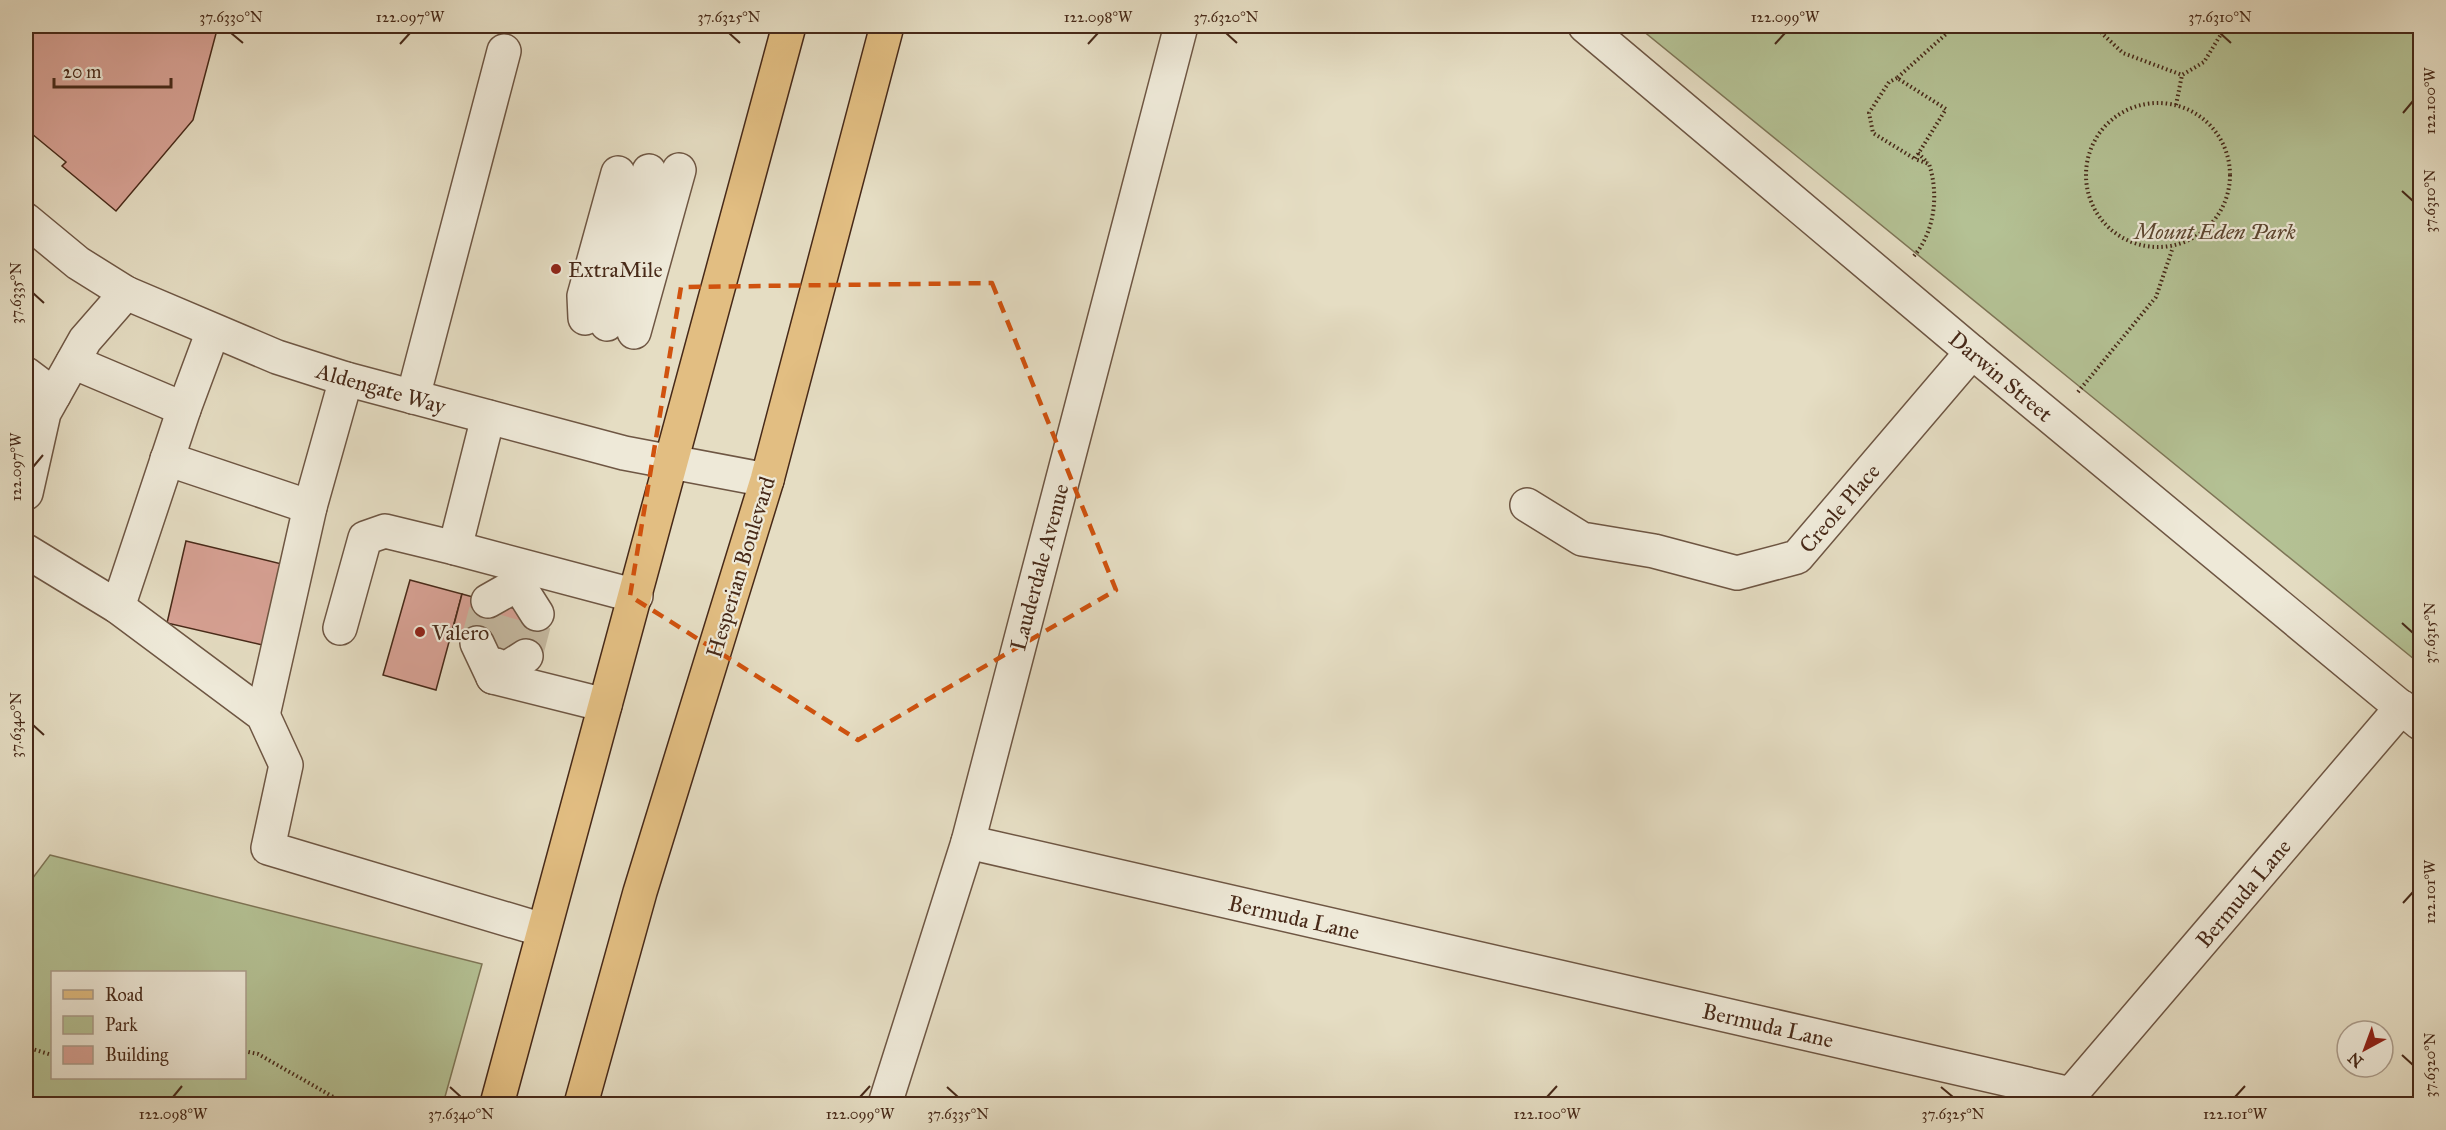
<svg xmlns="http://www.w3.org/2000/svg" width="2446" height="1130" font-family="'IM FELL Great Primer',serif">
  <rect width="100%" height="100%" fill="#e5ddc3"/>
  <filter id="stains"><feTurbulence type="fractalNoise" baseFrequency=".00333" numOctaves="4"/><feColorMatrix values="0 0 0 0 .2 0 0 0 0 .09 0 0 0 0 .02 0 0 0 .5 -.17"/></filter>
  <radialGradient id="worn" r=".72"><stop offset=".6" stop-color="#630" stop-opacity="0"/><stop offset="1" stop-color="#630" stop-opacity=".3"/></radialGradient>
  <g fill="#b4c194" stroke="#7e7556" stroke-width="1.5" fill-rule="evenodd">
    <polygon points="1637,26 2420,26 2420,664"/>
    <path d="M50,855L482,964L443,1104H26V887ZM52,972H244V1078H52Z"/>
  </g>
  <g fill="#d7a194" stroke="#472918" stroke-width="1.5">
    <polygon points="26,26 78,26 84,31 86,26 218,26 193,120 116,211 62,166 66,162 26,129"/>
    <polygon points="186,541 290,566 271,647 167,623"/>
    <polygon points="410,580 462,594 436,690 383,675"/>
    <polygon points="462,594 545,617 534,658 451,636"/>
  </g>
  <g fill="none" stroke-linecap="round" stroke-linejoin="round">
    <g stroke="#c5b9a1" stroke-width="33" stroke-dasharray="33 16" stroke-linecap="butt">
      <polyline points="477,643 488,601"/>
      <polyline points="500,649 512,607"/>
      <polyline points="526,656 537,614"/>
    </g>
    <g stroke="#6e5643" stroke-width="36">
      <g id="minor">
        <polyline points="1585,26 1972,352 2420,723"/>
        <polyline points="26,220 78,263 126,293 277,357 346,379 624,453 767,480"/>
        <polyline points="585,318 584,296 618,173"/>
        <polyline points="607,324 649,171"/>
        <polyline points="634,332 679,170"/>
        <polyline points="73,362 184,409"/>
        <polyline points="26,374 54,395"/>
        <polyline points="413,397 504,51"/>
        <polyline points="488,417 455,548 636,596"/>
        <polyline points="167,459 310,507"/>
        <polyline points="26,493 44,413 85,340 126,293"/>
        <polyline points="1527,505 1582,539 1654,551 1737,573 1797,557 1972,352"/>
        <polyline points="26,551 118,607 263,715 286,765 268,848 543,930"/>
        <polyline points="518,584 537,614"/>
        <polyline points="488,601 518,584 522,568"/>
        <polyline points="118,607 184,409 213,331"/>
        <polyline points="340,628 365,538 385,531 455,548"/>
        <polyline points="477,643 493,677 605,705"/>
        <polyline points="496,665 493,677 526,656"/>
        <polyline points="263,715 310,507 346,379"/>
        <polyline points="968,842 2071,1094 2402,707"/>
        <polyline points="885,1104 968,842 1181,26"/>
      </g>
    </g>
    <g stroke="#472918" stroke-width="36">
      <g id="major">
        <polyline points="497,1104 789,26"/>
        <polyline points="581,1104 640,892 767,480 887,26"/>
      </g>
    </g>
    <g stroke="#472918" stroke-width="4" stroke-dasharray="1.5 3" stroke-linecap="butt">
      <polyline points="2094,26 2123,53 2182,75 2204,62 2226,26"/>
      <polyline points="1897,78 1889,82 1869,113 1873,133 1915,159"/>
      <circle cx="2158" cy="175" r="72"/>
      <polyline points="2176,105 2182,75"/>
      <polyline points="1918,153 1928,163"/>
      <path d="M1914,256C1935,231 1939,194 1929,164L1915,159L1946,109L1897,78L1955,26"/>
      <polyline points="2078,392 2156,297 2173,247"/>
      <polyline points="26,1047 52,1055"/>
      <polyline points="244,1051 258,1054 337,1099 342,1104"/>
    </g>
    <use href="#minor" stroke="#eee9d8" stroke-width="33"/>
    <use href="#major" stroke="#e2be82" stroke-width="33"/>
  </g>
  <path fill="none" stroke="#d0520e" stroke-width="4.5" stroke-dasharray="12 8" stroke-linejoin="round" d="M992,283L1116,590L858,740L630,596L681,287Z"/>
  <path fill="none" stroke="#472918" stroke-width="2" d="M231,33L243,43M729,33L740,43M1226,33L1237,43M2220,33L2231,43M400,44L410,33M1088,44L1098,33M1775,44L1785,33M2403,113L2413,101M2402,191L2413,201M33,293L44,303M33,467L43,455M2402,623L2413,633M33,725L44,735M2403,903L2413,892M2402,1055L2413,1065M450,1087L461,1097M947,1087L958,1097M1941,1087L1953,1097M173,1097L182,1086M860,1097L870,1086M1547,1097L1557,1086M2235,1097L2245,1086"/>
  <g fill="#8f2418" stroke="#eee9d8" stroke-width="2">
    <circle cx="556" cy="269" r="6"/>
    <circle cx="420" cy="632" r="6"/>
  </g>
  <g text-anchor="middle" stroke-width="4.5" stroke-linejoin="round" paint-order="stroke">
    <g font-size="22" font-style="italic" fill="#5d4731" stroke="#eee9d8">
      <text x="2215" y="239">Mount Eden Park</text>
    </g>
    <g font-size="22" fill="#472918" stroke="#eee9d8" text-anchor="start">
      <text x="568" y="277">ExtraMile</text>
      <text x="432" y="640">Valero</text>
    </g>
    <g font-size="22" fill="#472918" stroke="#eee9d8">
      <text transform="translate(2001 376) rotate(40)" y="8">Darwin Street</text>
      <text transform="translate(381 388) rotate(16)" y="8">Aldengate Way</text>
      <text transform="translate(1839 508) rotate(-49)" y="8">Creole Place</text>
      <text transform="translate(740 567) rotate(-73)" y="8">Hesperian Boulevard</text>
      <text transform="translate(1039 567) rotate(-75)" y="8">Lauderdale Avenue</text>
      <text transform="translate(2243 893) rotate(-50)" y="8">Bermuda Lane</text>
      <text transform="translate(1294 917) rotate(13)" y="8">Bermuda Lane</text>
      <text transform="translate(1768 1025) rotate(13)" y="8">Bermuda Lane</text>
    </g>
  </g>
  <rect width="2446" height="1130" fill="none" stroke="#e5ddc3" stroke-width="66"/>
  <rect x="51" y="971" width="195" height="108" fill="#eee9d8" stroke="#ab9c8b" stroke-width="1.5"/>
  <rect x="63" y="990" width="30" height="9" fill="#e2be82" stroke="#ab9c8b" stroke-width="1.5"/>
  <text x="105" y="1001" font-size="18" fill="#472918">Road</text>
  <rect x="63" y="1016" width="30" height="18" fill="#b4c194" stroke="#ab9c8b" stroke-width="1.5"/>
  <text x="105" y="1031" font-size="18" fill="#472918">Park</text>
  <rect x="63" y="1046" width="30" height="18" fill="#d7a194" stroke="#ab9c8b" stroke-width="1.5"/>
  <text x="105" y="1061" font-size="18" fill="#472918">Building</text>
  <g transform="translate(2365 1049) rotate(221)"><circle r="28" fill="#eee9d8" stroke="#ab9c8b" stroke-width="1.5"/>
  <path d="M0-4.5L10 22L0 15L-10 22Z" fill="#8f2418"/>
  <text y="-9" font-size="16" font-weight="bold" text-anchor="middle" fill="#472918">N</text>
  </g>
  <path d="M54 78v9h117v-9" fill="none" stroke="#472918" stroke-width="3"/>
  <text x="63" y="78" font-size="18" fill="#472918" stroke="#eee9d8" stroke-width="4.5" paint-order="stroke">20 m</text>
  <rect x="33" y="33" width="2380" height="1064" fill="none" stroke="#472918" stroke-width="2"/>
  <g font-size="15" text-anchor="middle" fill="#472918">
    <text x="231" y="22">37.6330°N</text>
    <text x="410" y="22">122.097°W</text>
    <text x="729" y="22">37.6325°N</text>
    <text x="1098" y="22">122.098°W</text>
    <text x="1226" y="22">37.6320°N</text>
    <text x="1785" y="22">122.099°W</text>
    <text x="2220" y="22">37.6310°N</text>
    <text transform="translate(2430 101) rotate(-90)" y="5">122.100°W</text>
    <text transform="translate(2430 201) rotate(-90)" y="5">37.6310°N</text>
    <text transform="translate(16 293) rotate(-90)" y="5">37.6335°N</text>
    <text transform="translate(16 467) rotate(-90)" y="5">122.097°W</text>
    <text transform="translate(2430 633) rotate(-90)" y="5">37.6315°N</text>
    <text transform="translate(16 725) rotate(-90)" y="5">37.6340°N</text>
    <text transform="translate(2430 892) rotate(-90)" y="5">122.101°W</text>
    <text transform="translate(2430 1065) rotate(-90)" y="5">37.6320°N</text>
    <text x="173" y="1119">122.098°W</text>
    <text x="461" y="1119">37.6340°N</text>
    <text x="860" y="1119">122.099°W</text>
    <text x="958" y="1119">37.6335°N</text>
    <text x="1547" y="1119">122.100°W</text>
    <text x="1953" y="1119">37.6325°N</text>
    <text x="2235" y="1119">122.101°W</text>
  </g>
  <rect width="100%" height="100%" filter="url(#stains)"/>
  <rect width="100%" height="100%" fill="url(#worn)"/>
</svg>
